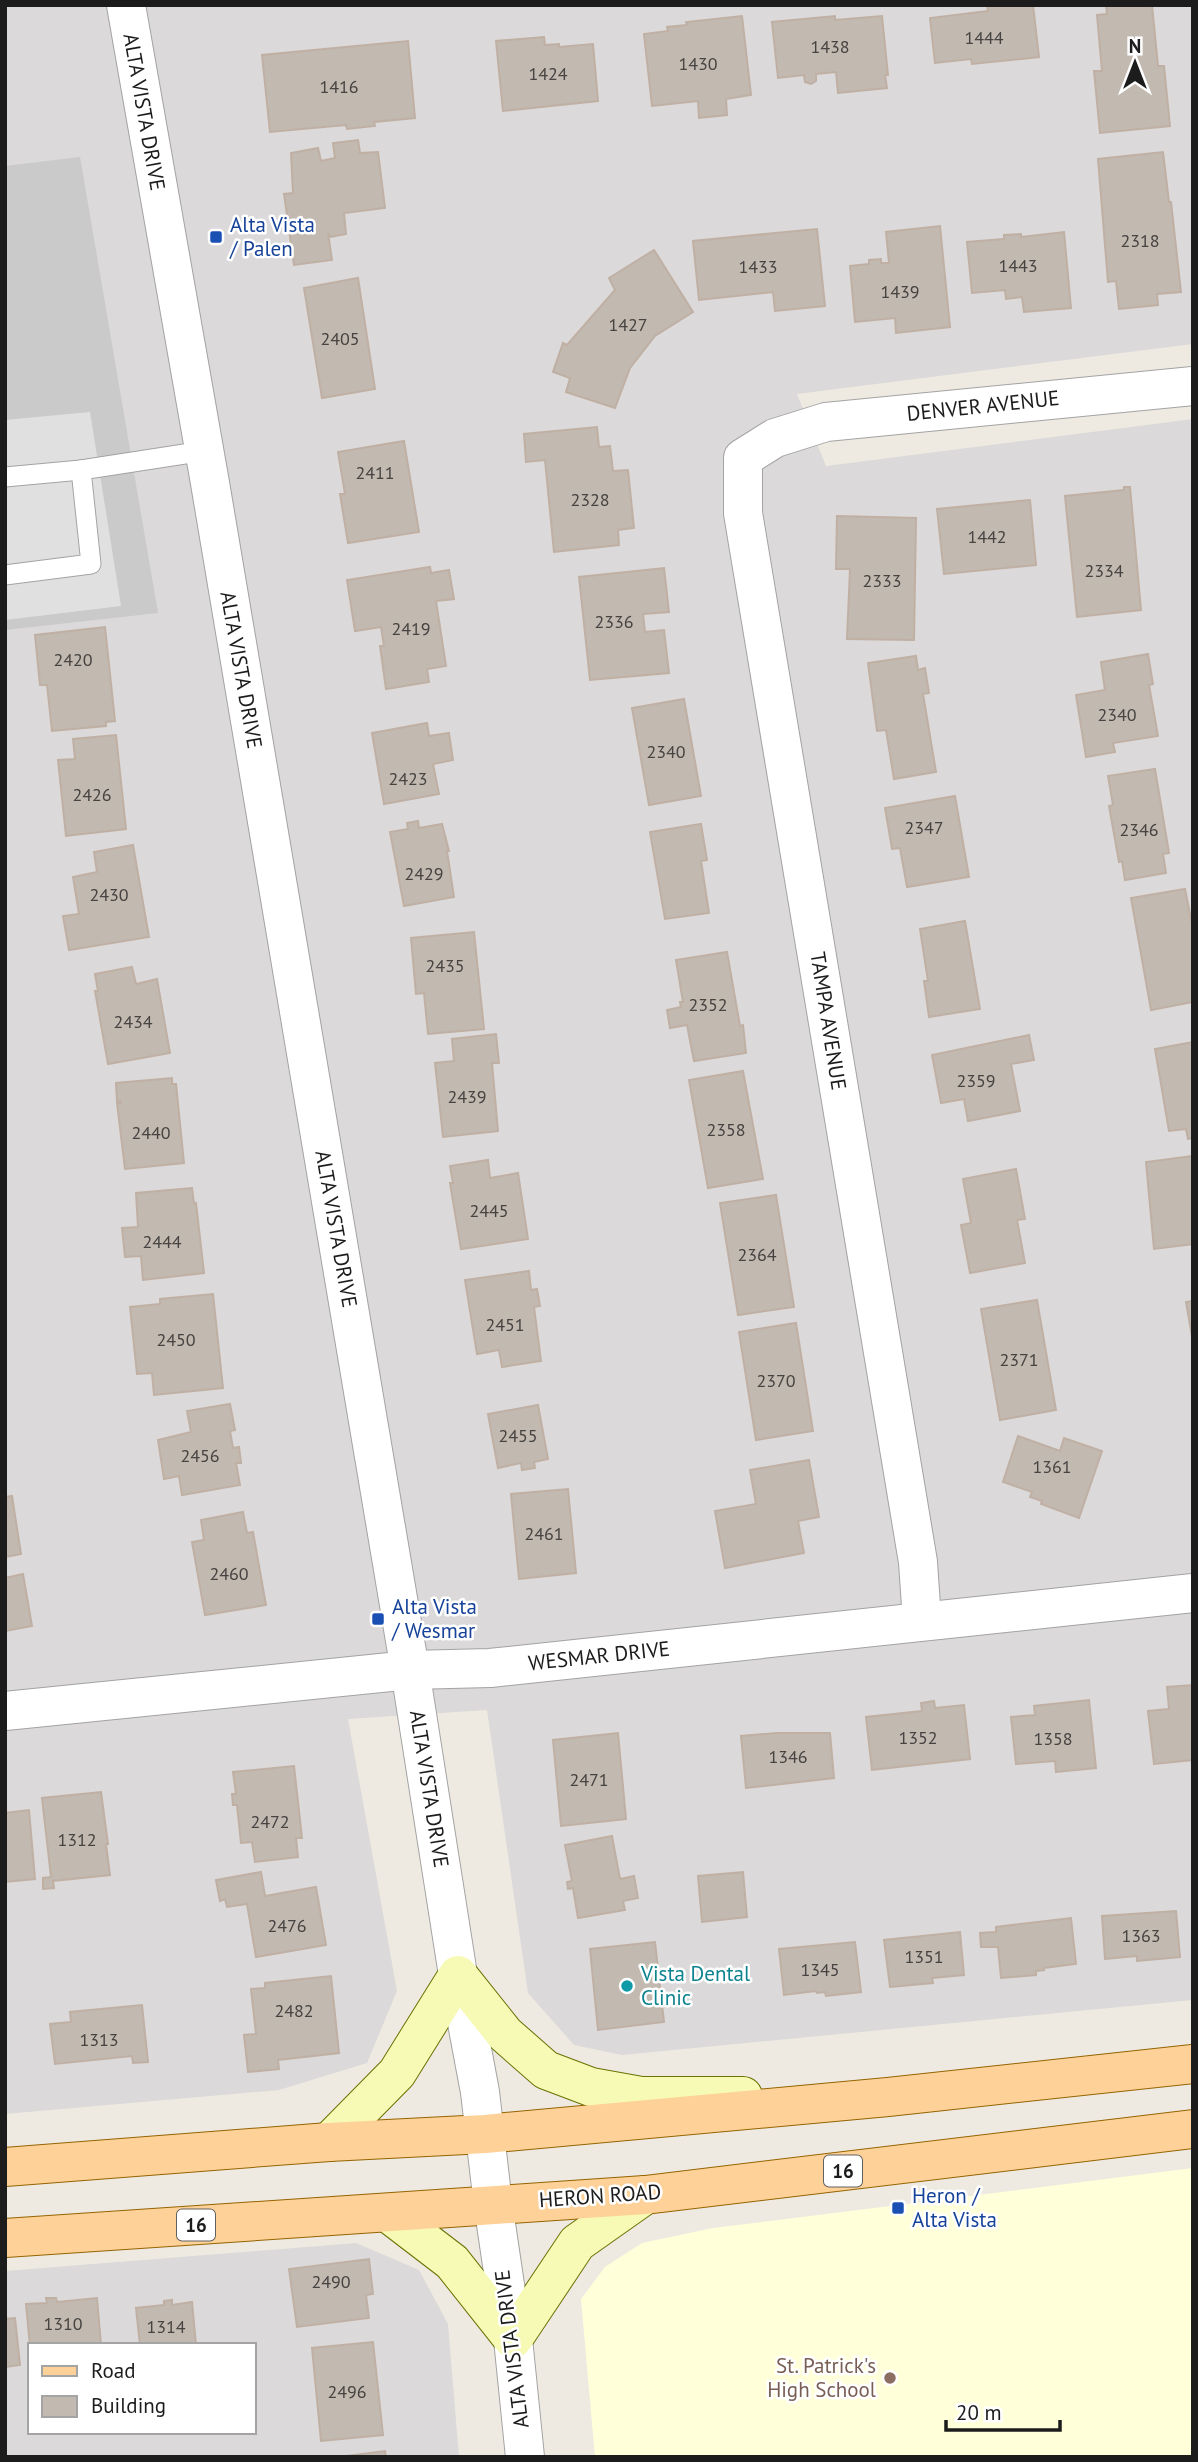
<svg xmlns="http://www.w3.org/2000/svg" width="1198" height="2462" font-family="'PT Sans',sans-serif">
  <rect width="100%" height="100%" fill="#eeeae2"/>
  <g fill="#dbd9d9" fill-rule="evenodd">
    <polygon points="5,5 1193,5 1193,344 797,394 826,466 1193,419 1193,2000 622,2055 574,2045 528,1993 487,1710 348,1719 397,1991 367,2063 279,2090 5,2114"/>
    <path d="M356,2243L419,2270L448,2324L459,2457H5V2271ZM30,2345H254V2432H30Z"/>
  </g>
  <polygon fill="#ffffda" points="1193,2168 1193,2457 595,2457 581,2299 605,2267 642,2243 713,2228"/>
  <polygon fill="#cacaca" points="80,157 158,613 5,630 5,166"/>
  <polygon fill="#e0e0e0" points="90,412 121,606 5,620 5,420"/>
  <g fill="#c2b9b1" stroke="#c0b0a4" stroke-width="2">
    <polygon points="987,5 1033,5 1039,57 972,64 971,59 935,63 930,18 988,11"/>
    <polygon points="1106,5 1152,5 1158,66 1164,66 1170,126 1100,133 1094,71 1102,71 1097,15 1107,14"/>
    <polygon points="742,16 751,95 726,99 727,115 699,118 698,101 652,106 644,34 668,31 667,27 687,25 686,22"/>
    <polygon points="835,16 835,20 882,16 888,75 885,75 887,88 838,93 836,72 816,74 816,81 811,84 805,82 804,75 778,78 772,22"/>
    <polygon points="544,37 545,45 559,44 559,47 593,44 598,101 503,111 496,41"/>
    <polygon points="408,41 415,118 374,122 375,126 347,129 346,125 270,132 262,55"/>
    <polygon points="358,140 360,153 378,152 385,208 344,213 346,234 331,237 328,233 332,260 294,265 284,194 293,193 291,153 318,148 321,161 335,158 333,143"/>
    <polygon points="1163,152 1169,202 1171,202 1181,292 1157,294 1158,305 1119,309 1116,281 1108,282 1098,159"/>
    <polygon points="940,226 950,327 896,333 895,318 855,322 850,266 869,264 869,260 881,259 881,263 889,263 886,232"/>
    <polygon points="817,229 825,306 775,311 773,292 699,300 693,241"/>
    <polygon points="1064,232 1071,308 1024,312 1022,297 1006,299 1005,290 972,293 967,242 1004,239 1004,235 1021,234 1021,237"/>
    <polygon points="654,250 693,312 655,336 630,368 615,408 566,392 570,378 553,372 563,343 567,345 615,290 609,278"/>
    <polygon points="358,278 375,389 322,398 304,288"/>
    <polygon points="597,427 599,447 610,446 613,471 628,470 634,528 618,530 619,545 554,552 545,460 526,462 524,434"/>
    <polygon points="404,441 419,532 348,543 340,494 345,494 338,452"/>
    <polygon points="1124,487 1130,487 1141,610 1077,617 1065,496 1124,490"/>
    <polygon points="1030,500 1036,565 944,574 937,509"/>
    <polygon points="837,516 916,518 914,640 847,639 850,569 836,569"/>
    <polygon points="430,567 431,573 449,570 454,599 436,601 446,666 427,669 429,682 386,689 380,646 384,646 381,627 355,631 347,580"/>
    <polygon points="664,568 669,612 643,614 645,632 664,630 669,673 590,680 579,577"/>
    <polygon points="105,627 115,721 106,722 106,726 52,731 47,685 40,685 35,635"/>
    <polygon points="1148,654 1153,684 1149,685 1158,736 1113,743 1115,752 1086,757 1076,695 1105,690 1101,662"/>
    <polygon points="916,656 918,670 925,668 929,693 923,694 936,772 894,779 886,730 877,731 868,663"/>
    <polygon points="684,699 701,796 649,805 632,708"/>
    <polygon points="427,723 429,736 449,733 453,760 433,764 439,794 384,804 372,733"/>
    <polygon points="116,735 126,829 66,836 58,760 75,759 73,739"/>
    <polygon points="1155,769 1169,853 1163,854 1166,873 1125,880 1122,861 1119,862 1109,806 1113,805 1108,776"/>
    <polygon points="955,796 969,877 907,887 900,848 892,849 885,808"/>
    <polygon points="418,821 419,828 442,824 449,851 447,851 454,897 404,906 390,832 408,829 407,823"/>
    <polygon points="701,824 707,860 701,861 709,913 665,919 650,832"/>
    <polygon points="133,845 149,937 69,950 63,916 79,914 73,877 97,872 94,852"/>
    <polygon points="1185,889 1193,929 1193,1002 1151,1010 1131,898"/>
    <polygon points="965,921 980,1009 929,1017 924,981 928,981 920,929"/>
    <polygon points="474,932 484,1029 428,1034 424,993 416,994 411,938"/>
    <polygon points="727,952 740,1026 743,1025 746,1053 694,1061 687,1025 670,1028 667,1010 681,1007 680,1002 683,1002 676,960"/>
    <polygon points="132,967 136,984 157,979 170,1053 108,1064 95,991 98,991 95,974"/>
    <polygon points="496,1034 499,1063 492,1063 498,1131 443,1137 435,1063 454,1061 452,1039"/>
    <polygon points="1029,1035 1034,1060 1011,1064 1020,1111 968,1121 964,1099 941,1103 932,1055"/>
    <polygon points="1193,1042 1193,1138 1188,1139 1186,1129 1169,1131 1155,1049"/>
    <polygon points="743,1071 763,1179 708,1188 689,1080"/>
    <polygon points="172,1078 172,1084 176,1084 184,1163 125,1169 117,1103 121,1103 120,1101 117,1101 116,1083"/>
    <polygon points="1193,1156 1193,1244 1154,1249 1146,1162"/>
    <polygon points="488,1160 490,1178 518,1173 528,1239 461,1249 450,1183 453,1183 450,1166"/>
    <polygon points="1016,1169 1025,1219 1017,1220 1025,1263 970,1273 961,1225 971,1223 963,1179"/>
    <polygon points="192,1188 194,1204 196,1203 204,1273 143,1280 141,1256 125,1257 122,1228 138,1227 136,1193"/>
    <polygon points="776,1195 794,1307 738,1315 720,1203"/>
    <polygon points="529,1271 531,1290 537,1289 540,1306 534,1307 541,1361 502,1367 499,1350 477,1354 465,1280"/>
    <polygon points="213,1294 223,1388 154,1395 152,1373 137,1374 130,1307 160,1304 160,1299"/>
    <polygon points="1037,1300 1056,1410 1000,1420 981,1309"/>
    <polygon points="1193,1301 1193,1342 1186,1302"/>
    <polygon points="796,1323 813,1431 756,1440 739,1332"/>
    <polygon points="230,1404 235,1430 230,1431 233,1448 239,1447 241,1463 236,1463 240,1485 182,1495 179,1476 164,1479 158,1440 191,1432 187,1411"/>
    <polygon points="538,1405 548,1459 534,1462 535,1468 522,1470 521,1463 498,1468 488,1414"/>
    <polygon points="1018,1436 1060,1451 1064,1438 1102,1451 1079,1518 1041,1504 1042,1501 1030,1497 1032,1492 1003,1482"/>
    <polygon points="809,1460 819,1517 798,1521 804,1553 725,1568 715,1511 756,1504 750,1470"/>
    <polygon points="568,1489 576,1573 519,1579 511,1494"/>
    <polygon points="12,1496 21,1554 5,1557 5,1497"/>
    <polygon points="243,1512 247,1533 253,1532 266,1605 205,1615 192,1542 204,1540 201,1520"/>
    <polygon points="23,1574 32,1626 5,1631 5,1578"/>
    <polygon points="1193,1685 1193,1760 1154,1764 1148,1711 1169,1709 1167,1687"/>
    <polygon points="1089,1700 1096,1768 1056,1772 1055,1761 1016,1764 1011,1717 1035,1715 1034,1706"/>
    <polygon points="934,1701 935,1708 964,1705 970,1759 872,1770 866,1717 922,1711 921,1703"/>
    <polygon points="618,1733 626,1819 561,1826 553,1740"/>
    <polygon points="777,1733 830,1733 834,1778 746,1788 741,1736"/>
    <polygon points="294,1766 302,1838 296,1838 298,1857 255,1862 252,1842 241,1843 237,1805 233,1805 232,1794 236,1794 233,1772"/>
    <polygon points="101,1792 108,1844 106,1844 110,1875 53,1881 54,1888 43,1889 43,1878 51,1877 42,1798"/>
    <polygon points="29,1810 35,1879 5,1882 5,1813"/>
    <polygon points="612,1836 620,1879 634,1876 638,1898 623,1901 625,1910 578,1918 573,1888 568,1889 567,1882 572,1881 565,1845"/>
    <polygon points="261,1872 265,1896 316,1887 326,1945 256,1957 247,1904 227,1907 225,1899 220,1901 216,1880"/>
    <polygon points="743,1872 747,1917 702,1922 698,1876"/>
    <polygon points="1176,1911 1180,1957 1137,1961 1137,1956 1105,1959 1102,1916"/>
    <polygon points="1071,1918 1076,1964 1044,1968 1044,1970 1036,1971 1036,1975 1001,1978 998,1947 981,1947 980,1933 996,1932 996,1927"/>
    <polygon points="960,1932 964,1975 932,1978 933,1983 890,1987 884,1940"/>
    <polygon points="655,1942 664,2022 598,2030 590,1949"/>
    <polygon points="855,1942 861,1992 826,1996 825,1992 817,1993 816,1991 784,1995 779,1949"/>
    <polygon points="331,1976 339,2053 278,2060 279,2069 248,2072 244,2035 256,2034 251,1989 265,1988 265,1983"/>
    <polygon points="142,2005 148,2062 133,2063 132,2056 55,2064 50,2024 71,2022 70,2012"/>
    <polygon points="369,2259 373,2294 366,2295 369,2318 297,2327 289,2269"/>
    <polygon points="46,2298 56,2298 57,2302 97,2298 101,2345 30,2346 26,2304 47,2303"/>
    <polygon points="172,2300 172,2305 192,2302 196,2345 140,2345 136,2308 164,2305 164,2301"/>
    <polygon points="15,2318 20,2365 5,2367 5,2319"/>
    <polygon points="373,2342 383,2435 321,2441 312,2348"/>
    <polygon points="385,2451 386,2457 338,2457"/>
  </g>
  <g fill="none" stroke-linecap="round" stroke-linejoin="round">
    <g stroke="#a3a3a3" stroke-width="21">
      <g id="service">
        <polyline points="5,477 81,470"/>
        <polyline points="5,575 91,564 81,470 204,451"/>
      </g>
    </g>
    <g stroke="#a3a3a3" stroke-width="40">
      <g id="minor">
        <polyline points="922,1621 918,1562 743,513 743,458 775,438 826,422 1193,386"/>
        <polyline points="5,1711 410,1670 490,1668 1193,1593"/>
      </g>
    </g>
    <g stroke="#a3a3a3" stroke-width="40">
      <polyline id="tertiary" points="126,5 210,483 410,1670 458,1975 480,2092 493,2204 513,2339 525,2457"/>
    </g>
    <g stroke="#677303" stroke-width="40">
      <g id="secondary">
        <polyline points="329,2142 397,2073 458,1975 505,2034 546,2070 591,2087 641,2096 743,2096"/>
        <polyline points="388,2213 452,2262 513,2339 577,2243 645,2195"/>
      </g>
    </g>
    <g stroke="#956400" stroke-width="40">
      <g id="primary">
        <polyline points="5,2167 329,2142 485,2134 888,2097 1193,2064"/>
        <polyline points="5,2238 645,2195 1193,2129"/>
      </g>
    </g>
    <use href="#service" stroke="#fff" stroke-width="19"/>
    <use href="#minor" stroke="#fff" stroke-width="38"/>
    <use href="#tertiary" stroke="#fff" stroke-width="38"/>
    <use href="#secondary" stroke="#f6fab4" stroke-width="38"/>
    <use href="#primary" stroke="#fdd198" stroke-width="38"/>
  </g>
  <g fill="#1a4fb4" stroke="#fff" stroke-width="2.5">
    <rect x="209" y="230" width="14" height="14" rx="3.5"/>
    <rect x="371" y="1612" width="14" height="14" rx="3.5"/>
    <rect x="891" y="2201" width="14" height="14" rx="3.5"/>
  </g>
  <circle fill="#0f9aa8" stroke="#fff" stroke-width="2.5" cx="627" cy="1986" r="7"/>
  <circle fill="#8d6e63" stroke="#fff" stroke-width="2.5" cx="890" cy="2378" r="7"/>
  <g text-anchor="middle" stroke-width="5" stroke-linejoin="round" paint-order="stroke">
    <g font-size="18" fill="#464341">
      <text x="984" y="44">1444</text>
      <text x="830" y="53">1438</text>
      <text x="698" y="70">1430</text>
      <text x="548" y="80">1424</text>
      <text x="339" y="93">1416</text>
      <text x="1140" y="247">2318</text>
      <text x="1018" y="272">1443</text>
      <text x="758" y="273">1433</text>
      <text x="900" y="298">1439</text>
      <text x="628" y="331">1427</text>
      <text x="340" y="345">2405</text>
      <text x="375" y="479">2411</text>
      <text x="590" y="506">2328</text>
      <text x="987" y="543">1442</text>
      <text x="1104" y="577">2334</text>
      <text x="882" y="587">2333</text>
      <text x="614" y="628">2336</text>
      <text x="411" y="635">2419</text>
      <text x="73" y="666">2420</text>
      <text x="1117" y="721">2340</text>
      <text x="666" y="758">2340</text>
      <text x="408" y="785">2423</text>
      <text x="92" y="801">2426</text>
      <text x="924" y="834">2347</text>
      <text x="1139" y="836">2346</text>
      <text x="424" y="880">2429</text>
      <text x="109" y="901">2430</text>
      <text x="445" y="972">2435</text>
      <text x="708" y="1011">2352</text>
      <text x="133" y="1028">2434</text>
      <text x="976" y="1087">2359</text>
      <text x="467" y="1103">2439</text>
      <text x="726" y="1136">2358</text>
      <text x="151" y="1139">2440</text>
      <text x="489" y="1217">2445</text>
      <text x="162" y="1248">2444</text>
      <text x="757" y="1261">2364</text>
      <text x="505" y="1331">2451</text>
      <text x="176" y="1346">2450</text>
      <text x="1019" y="1366">2371</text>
      <text x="776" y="1387">2370</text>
      <text x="518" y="1442">2455</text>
      <text x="200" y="1462">2456</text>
      <text x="1052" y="1473">1361</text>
      <text x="544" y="1540">2461</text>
      <text x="229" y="1580">2460</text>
      <text x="918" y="1744">1352</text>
      <text x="1053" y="1745">1358</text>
      <text x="788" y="1763">1346</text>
      <text x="589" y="1786">2471</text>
      <text x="270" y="1828">2472</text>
      <text x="77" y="1846">1312</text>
      <text x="287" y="1932">2476</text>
      <text x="1141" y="1942">1363</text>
      <text x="924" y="1963">1351</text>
      <text x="820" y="1976">1345</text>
      <text x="294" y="2017">2482</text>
      <text x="99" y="2046">1313</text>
      <text x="331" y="2288">2490</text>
      <text x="63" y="2330">1310</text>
      <text x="166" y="2333">1314</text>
      <text x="347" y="2398">2496</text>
    </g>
    <g fill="#fff" stroke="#606060" stroke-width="2">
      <rect x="824" y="2155.5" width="38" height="31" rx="5"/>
      <rect x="177" y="2209.5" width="38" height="31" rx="5"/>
    </g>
    <g font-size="19" font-weight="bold" fill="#1c1c1c">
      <text x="843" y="2178">16</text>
      <text x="196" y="2232">16</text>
    </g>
    <g font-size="21" fill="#1c1c1c" stroke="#fff">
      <text transform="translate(144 112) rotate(80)" y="7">ALTA VISTA DRIVE</text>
      <text transform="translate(983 406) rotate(-6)" y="7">DENVER AVENUE</text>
      <text transform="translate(241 670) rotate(80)" y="7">ALTA VISTA DRIVE</text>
      <text transform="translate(828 1021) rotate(81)" y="7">TAMPA AVENUE</text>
      <text transform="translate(336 1229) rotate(80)" y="7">ALTA VISTA DRIVE</text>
      <text transform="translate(599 1656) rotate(-6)" y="7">WESMAR DRIVE</text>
      <text transform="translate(429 1789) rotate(81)" y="7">ALTA VISTA DRIVE</text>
      <text transform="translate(600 2196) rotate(-4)" y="7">HERON ROAD</text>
      <text transform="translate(512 2349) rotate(-97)" y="7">ALTA VISTA DRIVE</text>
    </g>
    <g font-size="21" fill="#164399" stroke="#fff" text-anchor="start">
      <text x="230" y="232">Alta Vista<tspan x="230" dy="24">/ Palen</tspan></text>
      <text x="392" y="1614">Alta Vista<tspan x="392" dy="24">/ Wesmar</tspan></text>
      <text x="912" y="2203">Heron /<tspan x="912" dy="24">Alta Vista</tspan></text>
    </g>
    <g font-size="21" fill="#0d838f" stroke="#fff" text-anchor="start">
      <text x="641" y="1981">Vista Dental<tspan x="641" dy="24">Clinic</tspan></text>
    </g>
    <g font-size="21" fill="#785e54" stroke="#fff" text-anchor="end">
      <text x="876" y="2373">St. Patrick's<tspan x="876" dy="24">High School</tspan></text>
    </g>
  </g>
  <rect width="1198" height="2462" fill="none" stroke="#1c1c1c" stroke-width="14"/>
  <rect x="28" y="2343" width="228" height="91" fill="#ffffff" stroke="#a4a4a4" stroke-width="2"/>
  <rect x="42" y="2366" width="35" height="10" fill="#fdd198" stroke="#a4a4a4" stroke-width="2"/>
  <text x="91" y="2378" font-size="21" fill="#1c1c1c">Road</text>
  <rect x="42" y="2396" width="35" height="21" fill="#c2b9b1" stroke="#a4a4a4" stroke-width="2"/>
  <text x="91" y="2413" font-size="21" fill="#1c1c1c">Building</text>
  <g transform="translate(1135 63)" stroke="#ffffff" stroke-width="5" paint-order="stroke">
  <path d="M0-5L12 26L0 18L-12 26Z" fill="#1c1c1c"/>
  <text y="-10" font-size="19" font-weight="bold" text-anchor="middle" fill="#1c1c1c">N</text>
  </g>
  <path d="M946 2420v10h114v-10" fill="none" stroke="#1c1c1c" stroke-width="3.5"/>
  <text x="956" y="2420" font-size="21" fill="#1c1c1c" stroke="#ffffff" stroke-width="5" paint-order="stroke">20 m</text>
</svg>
